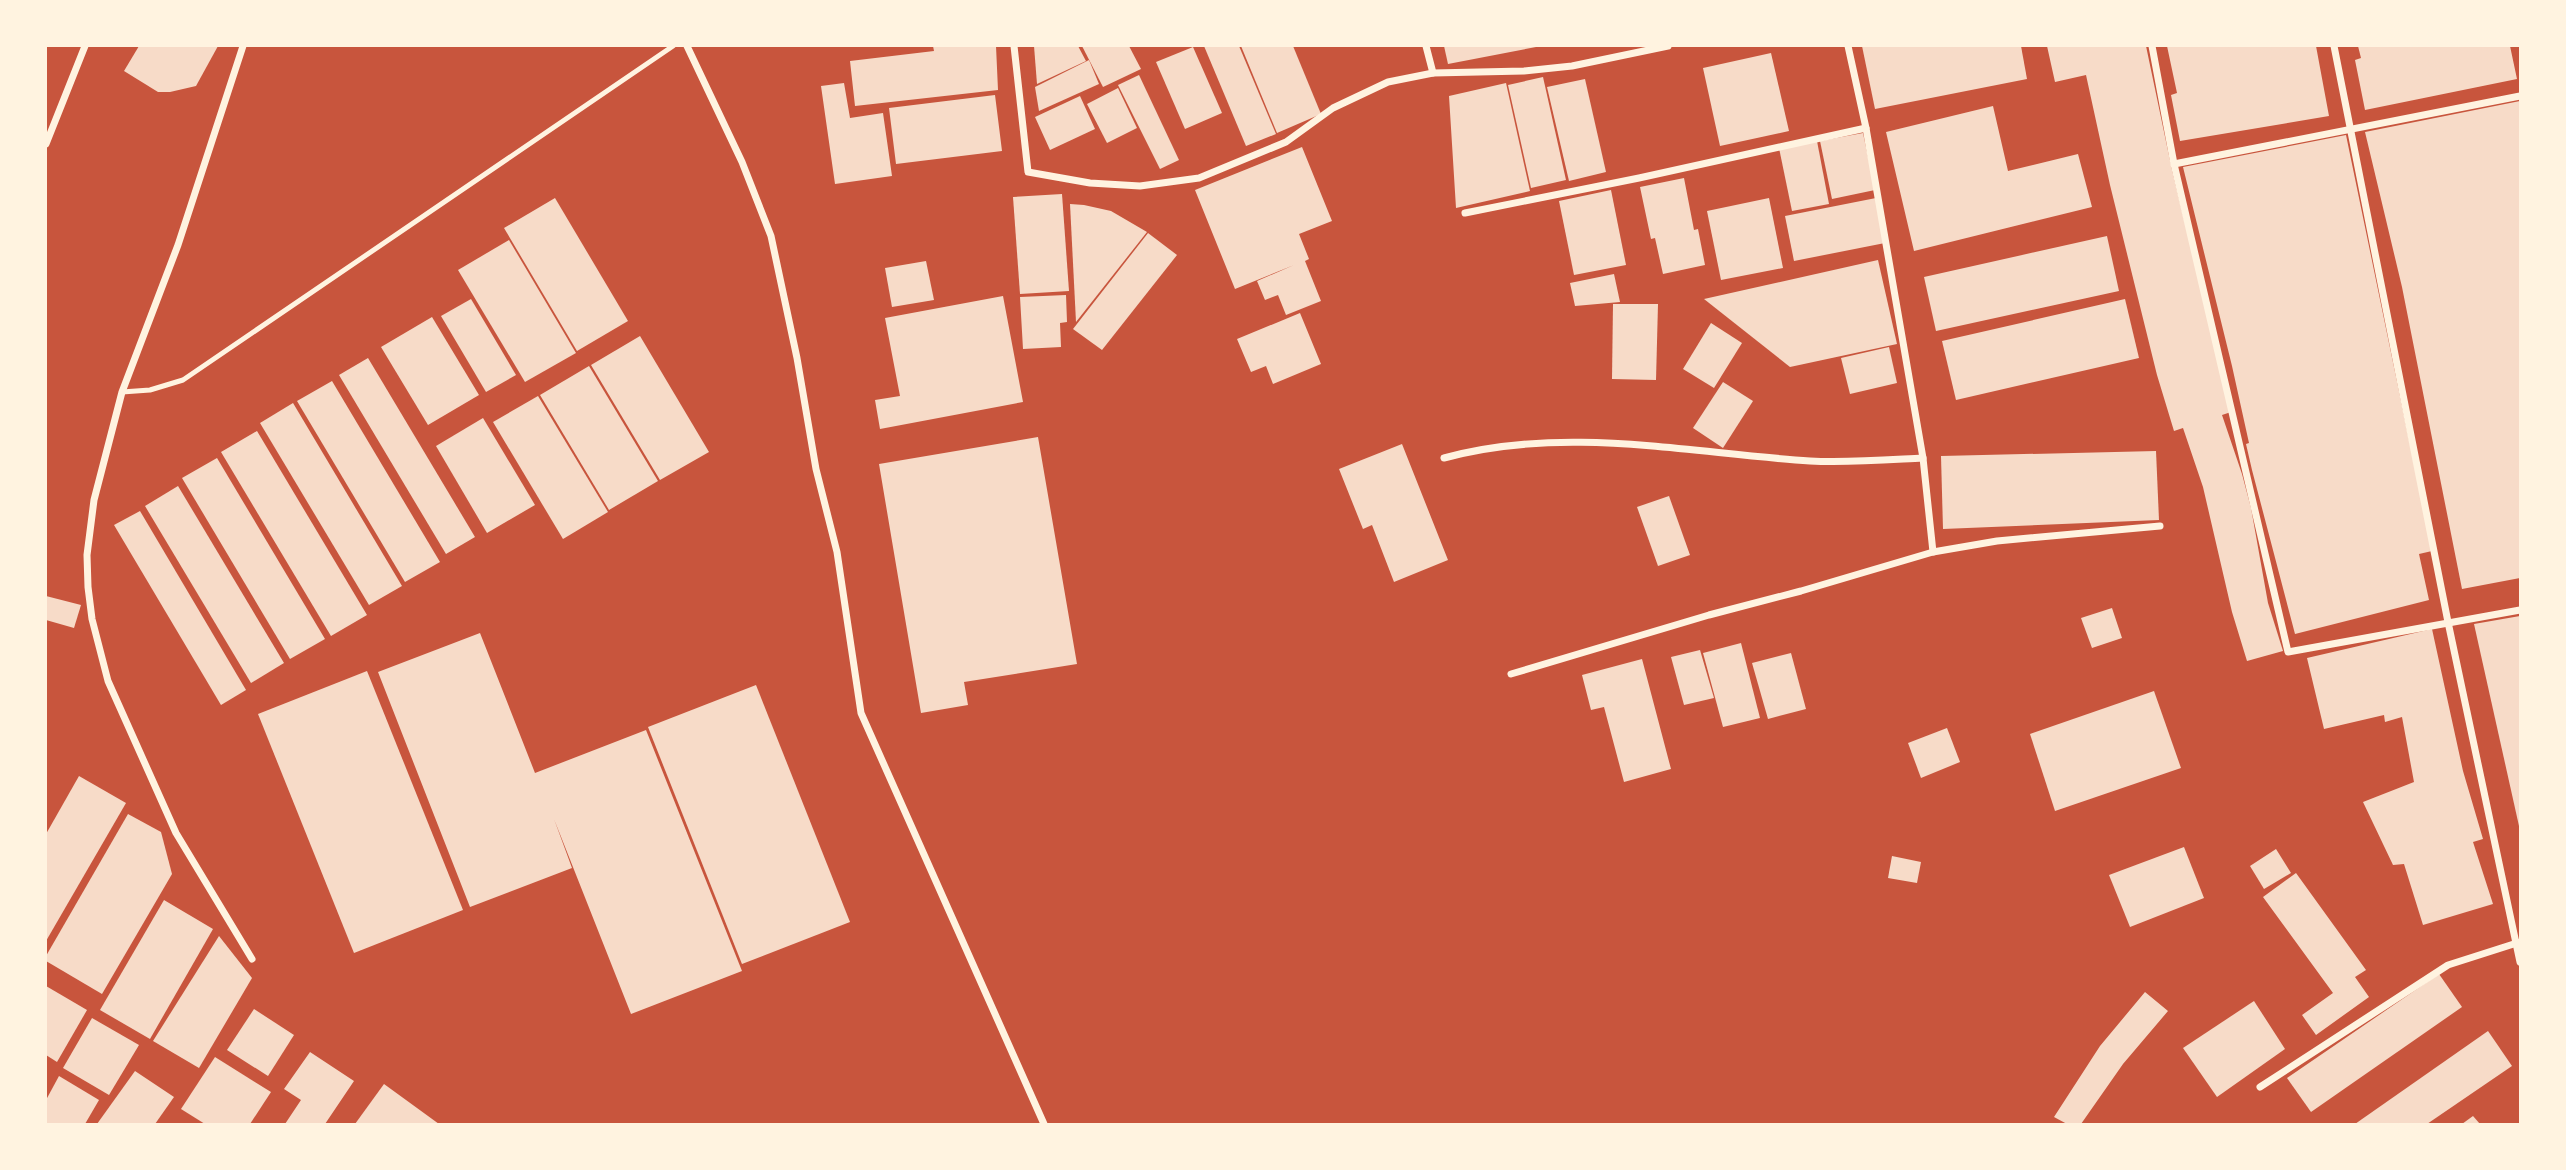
<svg xmlns="http://www.w3.org/2000/svg" width="2566" height="1170" font-family="'Work Sans',sans-serif">
  <rect width="100%" height="100%" fill="#c8553d"/>
  <g fill="#f7dbc8">
    <polygon points="139,46 218,46 196,86 170,92 158,92 124,71"/>
    <polygon points="933,46 996,46 998,90 855,106 850,61 934,51"/>
    <polygon points="1034,46 1078,46 1086,61 1037,84"/>
    <polygon points="1082,46 1129,46 1141,69 1103,87"/>
    <polygon points="1204,46 1239,46 1276,134 1246,146"/>
    <polygon points="1241,46 1293,46 1321,114 1277,133"/>
    <polygon points="1444,46 1536,46 1536,47 1448,64"/>
    <polygon points="1862,46 2021,46 2027,79 1875,109"/>
    <polygon points="2047,46 2146,46 2172,170 2231,412 2222,415 2242,474 2251,508 2268,603 2283,651 2247,661 2232,612 2203,487 2183,428 2174,431 2157,375 2110,185 2086,75 2055,82"/>
    <polygon points="2167,46 2316,46 2329,116 2180,141 2171,95 2177,93"/>
    <polygon points="2358,46 2510,46 2517,79 2365,110 2355,60 2361,58"/>
    <polygon points="1193,47 1222,113 1185,129 1156,62"/>
    <polygon points="1771,53 1789,131 1720,146 1703,68"/>
    <polygon points="1089,60 1099,84 1039,111 1035,87"/>
    <polygon points="1139,75 1179,160 1160,169 1118,85"/>
    <polygon points="1543,77 1566,180 1531,188 1508,85"/>
    <polygon points="1585,79 1606,172 1569,181 1547,87"/>
    <polygon points="844,83 850,118 883,113 892,176 835,184 821,86"/>
    <polygon points="1506,83 1530,191 1456,208 1449,96"/>
    <polygon points="1118,88 1137,128 1107,143 1087,104"/>
    <polygon points="995,95 1002,151 896,164 889,108"/>
    <polygon points="1080,96 1095,129 1050,150 1035,117"/>
    <polygon points="2520,101 2520,578 2462,589 2402,287 2365,132"/>
    <polygon points="1993,106 2008,171 2078,154 2092,207 1914,251 1886,132"/>
    <polygon points="1863,133 1875,190 1832,199 1820,141"/>
    <polygon points="2346,135 2432,551 2419,554 2429,600 2295,634 2252,470 2246,444 2249,443 2232,366 2183,167"/>
    <polygon points="1817,141 1829,204 1792,211 1779,148"/>
    <polygon points="1302,147 1332,221 1299,234 1309,259 1305,261 1321,301 1286,315 1278,295 1265,300 1257,281 1294,265 1235,289 1195,190"/>
    <polygon points="1684,178 1694,230 1698,229 1705,265 1663,274 1655,238 1651,239 1640,187"/>
    <polygon points="1611,190 1626,265 1574,275 1559,201"/>
    <polygon points="1062,194 1069,291 1020,294 1013,197"/>
    <polygon points="555,198 628,321 577,351 504,228"/>
    <polygon points="1769,198 1783,268 1721,280 1707,211"/>
    <polygon points="1876,198 1885,243 1794,261 1785,216"/>
    <polygon points="1070,204 1084,205 1111,211 1147,232 1076,322"/>
    <polygon points="1148,233 1177,255 1102,350 1073,329"/>
    <polygon points="2107,236 2119,291 1936,331 1924,277"/>
    <polygon points="509,240 576,353 525,382 458,270"/>
    <polygon points="1878,260 1897,344 1790,367 1704,299"/>
    <polygon points="926,261 934,300 892,307 885,268"/>
    <polygon points="1614,274 1620,302 1575,306 1570,283"/>
    <polygon points="1066,295 1067,322 1060,323 1061,347 1023,349 1020,297"/>
    <polygon points="1003,296 1023,402 880,429 875,400 900,396 885,318"/>
    <polygon points="471,299 516,375 486,392 441,316"/>
    <polygon points="2125,299 2139,358 1956,400 1942,341"/>
    <polygon points="1613,304 1658,304 1656,380 1612,379"/>
    <polygon points="1300,313 1321,364 1273,384 1266,366 1251,372 1237,339"/>
    <polygon points="432,317 479,395 428,425 381,347"/>
    <polygon points="1711,323 1742,343 1714,388 1683,369"/>
    <polygon points="640,336 709,452 660,480 591,365"/>
    <polygon points="1889,347 1897,383 1850,394 1841,358"/>
    <polygon points="368,358 475,537 446,554 339,375"/>
    <polygon points="589,366 658,481 609,510 540,395"/>
    <polygon points="332,381 440,562 405,582 297,401"/>
    <polygon points="1723,382 1753,401 1723,448 1693,428"/>
    <polygon points="538,396 608,512 563,539 493,422"/>
    <polygon points="293,403 402,586 369,605 260,423"/>
    <polygon points="483,418 535,505 487,533 436,446"/>
    <polygon points="257,431 367,615 331,636 221,452"/>
    <polygon points="1038,437 1077,664 964,682 968,705 921,713 879,464"/>
    <polygon points="1402,444 1448,560 1394,582 1372,525 1363,529 1339,469"/>
    <polygon points="2156,451 2159,520 1943,529 1941,456"/>
    <polygon points="217,458 325,639 290,659 182,478"/>
    <polygon points="178,486 284,663 251,683 145,506"/>
    <polygon points="1669,496 1690,555 1658,566 1637,507"/>
    <polygon points="140,511 246,690 221,705 114,525"/>
    <polygon points="46,596 81,605 74,628 46,620"/>
    <polygon points="2112,608 2122,638 2092,648 2081,618"/>
    <polygon points="2520,616 2520,826 2519,826 2474,624"/>
    <polygon points="2432,629 2463,771 2483,839 2473,842 2493,904 2423,925 2404,864 2393,865 2363,802 2414,782 2402,717 2385,722 2384,715 2324,729 2307,658"/>
    <polygon points="480,633 535,773 646,730 742,971 631,1014 554,819 572,868 470,907 378,672"/>
    <polygon points="1741,643 1760,718 1723,727 1703,653"/>
    <polygon points="1700,650 1714,698 1684,705 1671,657"/>
    <polygon points="1791,653 1806,709 1768,719 1752,663"/>
    <polygon points="1642,659 1671,769 1624,782 1604,707 1591,710 1582,675"/>
    <polygon points="367,671 463,910 354,953 258,714"/>
    <polygon points="756,685 850,922 742,964 648,727"/>
    <polygon points="2154,691 2181,768 2055,811 2030,734"/>
    <polygon points="1947,728 1960,762 1921,778 1908,743"/>
    <polygon points="79,776 126,803 46,941 46,834"/>
    <polygon points="128,814 161,832 172,874 102,994 46,961 46,956"/>
    <polygon points="2184,847 2204,898 2130,927 2109,875"/>
    <polygon points="2276,849 2291,873 2264,889 2250,866"/>
    <polygon points="1892,856 1921,862 1917,883 1888,878"/>
    <polygon points="2296,873 2366,970 2355,977 2369,997 2316,1035 2302,1015 2333,993 2263,897"/>
    <polygon points="164,900 213,929 150,1039 100,1010"/>
    <polygon points="219,936 252,978 199,1068 153,1041"/>
    <polygon points="2439,974 2462,1007 2311,1112 2287,1078"/>
    <polygon points="46,986 87,1010 57,1062 46,1055"/>
    <polygon points="2145,992 2168,1011 2123,1064 2081,1124 2067,1124 2054,1117 2100,1046"/>
    <polygon points="2254,1001 2285,1049 2217,1097 2183,1048"/>
    <polygon points="254,1009 294,1035 268,1076 227,1050"/>
    <polygon points="92,1018 139,1045 109,1095 63,1068"/>
    <polygon points="2488,1031 2512,1066 2427,1124 2355,1124"/>
    <polygon points="310,1052 354,1081 325,1124 285,1124 301,1100 284,1089"/>
    <polygon points="215,1057 271,1092 250,1124 205,1124 181,1109"/>
    <polygon points="135,1071 174,1097 155,1124 97,1124"/>
    <polygon points="59,1076 99,1100 85,1124 46,1124 46,1100"/>
    <polygon points="384,1084 439,1124 355,1124"/>
    <polygon points="2473,1116 2480,1124 2462,1124"/>
  </g>
  <g fill="none" stroke-linecap="round" stroke-linejoin="round">
    <polyline stroke="#fff3e0" stroke-width="5" points="122,392 150,390 183,380 673,46"/>
    <g stroke="#fff3e0" stroke-width="7">
      <polyline points="243,46 178,245 122,392 94,500 87,555 88,587 92,619 108,681 176,833 252,959"/>
      <polyline points="687,46 742,162 771,236 797,358 816,469 837,552 861,713 1044,1124"/>
      <polyline points="1014,46 1028,172 1090,183 1140,186 1199,178 1286,142 1333,108 1388,82 1433,73 1524,71 1572,66 1668,46"/>
      <polyline points="1426,46 1433,73"/>
      <polyline points="1848,46 1866,128 1923,458 1933,552"/>
      <polyline points="2152,46 2174,164 2288,652 2520,610"/>
      <polyline points="2334,46 2448,622 2520,962"/>
      <polyline points="46,144 85,46"/>
      <polyline points="2174,164 2520,96"/>
      <polyline points="1465,213 1639,178 1866,128"/>
      <path d="M1444,458C1565,425 1687,453 1810,461C1848,463 1885,460 1923,458"/>
      <polyline points="1511,674 1709,615 1801,591 1933,552 1997,541 2160,526"/>
      <polyline points="2260,1087 2448,965 2520,942"/>
    </g>
  </g>
  <rect width="2566" height="1170" fill="none" stroke="#fff3e0" stroke-width="94"/>
</svg>
